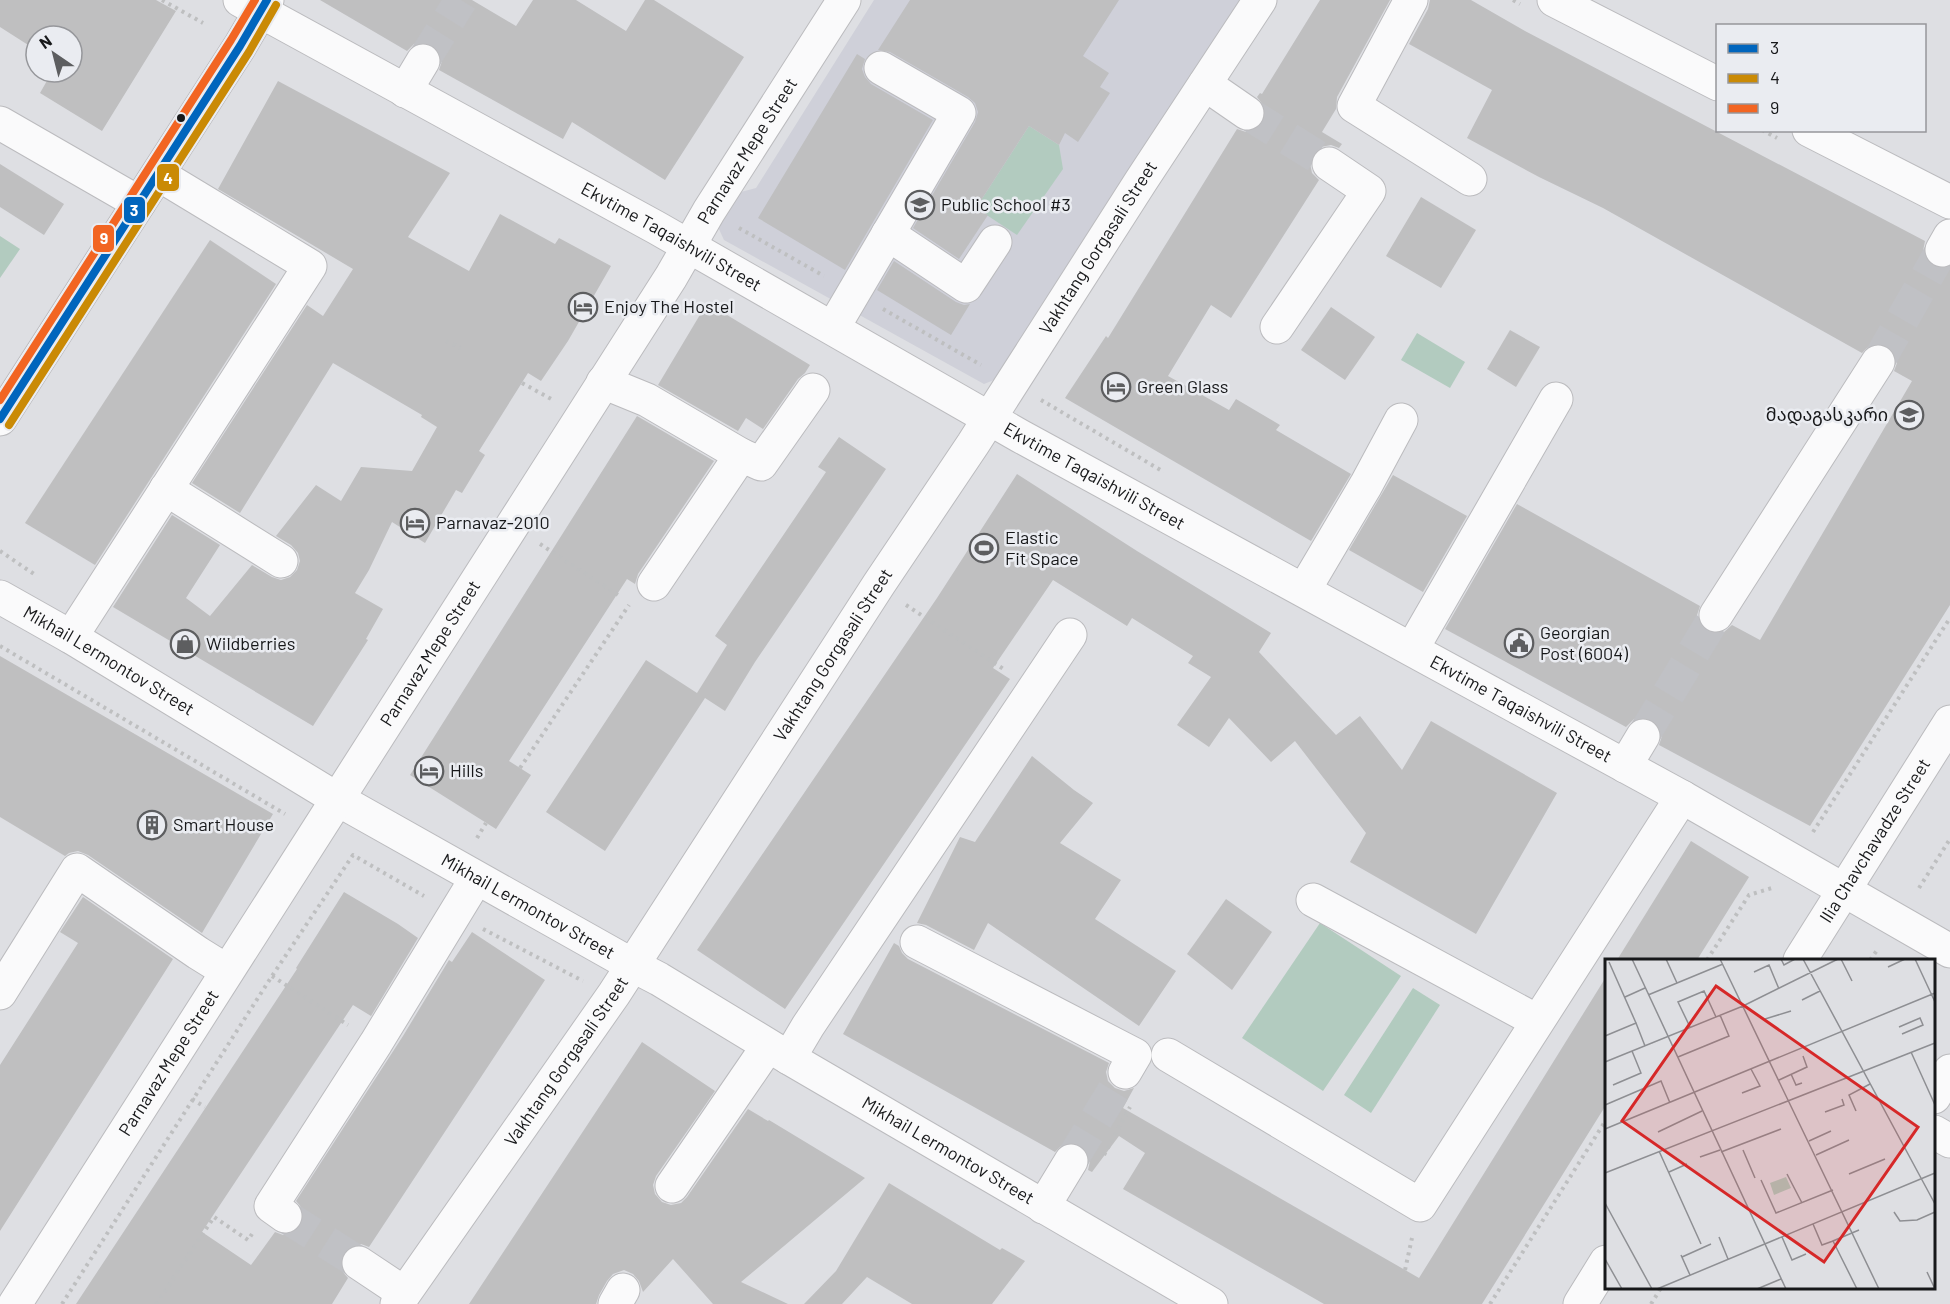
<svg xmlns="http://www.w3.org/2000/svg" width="1950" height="1304" font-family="Barlow,'Noto Sans Georgian',sans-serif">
  <rect width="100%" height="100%" fill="#dedfe3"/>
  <polygon fill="#cfd0d9" points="874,0 1243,0 998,374 994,380 984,384 724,240 718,227 741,192 756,188"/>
  <g fill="#b2cbbf">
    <polygon points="1029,126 1059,145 1063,169 1017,235 976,208"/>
    <polygon points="0,236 20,249 0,278"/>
    <polygon points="1417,333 1465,362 1450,388 1401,360"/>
    <polygon points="1320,923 1401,976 1323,1091 1242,1038"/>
    <polygon points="1413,988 1440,1005 1371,1113 1344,1095"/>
  </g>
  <g fill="#bfbfc0">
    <polygon points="0,0 156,0 176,11 102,131 40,93 52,72 72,72 72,36 36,36 36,50 0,27"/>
    <polygon points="320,0 472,0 516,26 533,0 576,0 626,31 645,0 654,0 744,57 665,180 572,122 563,139 439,70 442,61 440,52 432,45 423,42 414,44 407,51"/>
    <polygon points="910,0 1119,0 1083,56 1109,73 1100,87 1110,93 1078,142 1065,133 1059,145 1029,126 976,208 988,215 959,259 913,228 975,122 978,112 975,103 968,97 890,52 878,50"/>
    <polygon points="1320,0 1390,0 1337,97 1336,109 1322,132 1342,144 1339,148 1331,145 1321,147 1314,153 1310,163 1312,173 1319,180 1231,318 1211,305 1168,376 1229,410 1236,399 1280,425 1276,430 1351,474 1311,541 1065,398 1106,336 1108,338 1237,129 1246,132 1254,130 1263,123 1266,115 1264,106 1257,97 1260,93 1262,94"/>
    <polygon points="1430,0 1471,0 1525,31 1925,241 1923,251 1926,260 1933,267 1941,269 1950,267 1950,605 1810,826 1659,745 1662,736 1660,727 1652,720 1643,717 1634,719 1626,727 1445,629 1517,504 1700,606 1697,615 1699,623 1706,631 1715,634 1724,632 1732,625 1760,640 1912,381 1894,371 1897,363 1895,354 1888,346 1878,343 1870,345 1862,353 1603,208 1539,177 1467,138 1492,90 1409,44 1428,9"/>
    <polygon points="857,54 865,59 862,69 865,77 871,84 933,120 845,270 758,218"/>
    <polygon points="278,81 450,173 408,237 469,271 500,214 555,244 559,238 611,266 568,341 541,381 528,373 479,451 485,455 462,493 456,490 425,543 392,522 369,570 355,593 383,609 366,639 368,640 313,726 113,607 172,515 220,545 186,598 210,616 252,565 272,577 281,580 290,577 297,570 300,561 298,553 291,545 276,536 316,485 341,501 361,467 412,471 437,427 421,417 422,415 333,363 240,513 192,483 307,305 323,316 353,269 218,189"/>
    <polygon points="0,164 64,204 44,235 0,207"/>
    <polygon points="1421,197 1476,230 1441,288 1386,256"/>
    <polygon points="210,240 276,284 95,565 25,523"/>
    <polygon points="894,261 956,302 964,305 970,304 951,335 877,290"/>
    <polygon points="707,303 810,365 805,373 798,379 763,429 746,418 738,431 658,385"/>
    <polygon points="1331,307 1375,337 1345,380 1301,350"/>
    <polygon points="1510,330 1540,347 1516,387 1487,369"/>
    <polygon points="637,416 714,461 638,574 635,584 627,579 509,761 531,775 496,829 410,775"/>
    <polygon points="839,437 886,469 755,662 725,711 705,698 605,851 546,812 646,660 697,693 727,645 715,636 826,472 818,467"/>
    <polygon points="1017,474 1137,551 1271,633 1259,652 1336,735 1360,716 1402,770 1431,721 1557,793 1476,934 1350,862 1366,833 1295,741 1271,762 1229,718 1209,747 1177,725 1211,677 1188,663 1193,656 1132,618 1127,626 1053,580 993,668 1010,679 785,1009 697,950 937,598"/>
    <polygon points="1393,475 1467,516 1423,592 1349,550"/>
    <polygon points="0,656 273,814 202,933 88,855 78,851 69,853 65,856 0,817"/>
    <polygon points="1032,756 1074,790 1093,803 1060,843 1121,880 1095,919 1176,971 1139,1026 988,923 974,950 926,925 917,923 960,837 975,842"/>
    <polygon points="1691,841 1749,877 1697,960 1617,960"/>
    <polygon points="344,892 398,924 418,938 371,1016 353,1005 202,1232 251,1265 275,1232 283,1235 292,1233 301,1226 304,1217 302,1208 296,1201 403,1036 449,960 452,962 472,932 545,980 369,1247 361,1244 351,1246 343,1253 340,1261 342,1271 348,1278 332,1304 76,1304 297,969 296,968"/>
    <polygon points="83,897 173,959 0,1231 0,1065 78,943 60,932"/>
    <polygon points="1226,899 1272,932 1232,990 1187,954"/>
    <polygon points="894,943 899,946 902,953 908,959 1109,1063 1106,1072 1108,1081 1115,1088 1124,1091 1134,1088 1123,1108 1419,1278 1606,977 1606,1105 1482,1304 1324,1304 1123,1189 1145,1153 1119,1136 1092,1172 1088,1170 1090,1161 1088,1153 1080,1145 1072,1142 1063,1144 1055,1152 843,1034"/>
    <polygon points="642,1042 715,1091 656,1176 653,1185 655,1194 662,1202 671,1205 681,1203 687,1197 748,1109 768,1121 769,1120 865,1178 741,1282 788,1304 713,1304 673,1259 643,1292 639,1281 633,1274 624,1270 613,1274 607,1281 599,1295 596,1304 469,1304"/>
    <polygon points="889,1183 1000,1250 1002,1248 1025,1261 992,1304 912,1304 867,1277 842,1304 804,1304 836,1271"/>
  </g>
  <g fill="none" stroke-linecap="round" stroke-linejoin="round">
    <g stroke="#c0c1c5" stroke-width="33" stroke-dasharray="33 16" stroke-linecap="butt">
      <polyline points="423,61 461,0"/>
      <polyline points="1247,113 1329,164"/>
      <polyline points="1878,362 1942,250"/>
      <polyline points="1643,736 1716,615"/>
      <polyline points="1071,1161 1125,1072"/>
      <polyline points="285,1216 359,1263"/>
    </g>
    <g stroke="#bbbbbe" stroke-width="35">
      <g id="minor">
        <path id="s1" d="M240,0L657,228L1020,436L1682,797L1950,951"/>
        <polyline points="1411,0 1354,106 1470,179"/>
        <polyline points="1554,0 1718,84"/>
        <polyline points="1205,84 1247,113"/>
        <polyline points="405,91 423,61"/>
        <polyline points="0,123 139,203"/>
        <polyline points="1809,130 1950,202"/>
        <polyline points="888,234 966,286 995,242"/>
        <polyline points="1942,250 1950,236"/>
        <polyline points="1277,327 1369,191 1329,164"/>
        <polyline points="833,328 959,113 881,68"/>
        <polyline points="603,382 647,400 741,455 654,584"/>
        <polyline points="0,419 240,46 267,0"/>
        <polyline points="741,455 761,464 813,390"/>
        <polyline points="166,489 281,561"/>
        <polyline points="1304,590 1366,485 1401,420"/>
        <path id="s2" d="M0,597L71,637L337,799L632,965L659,979L789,1058L1211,1304"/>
        <polyline points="1716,615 1878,362"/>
        <polyline points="71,637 310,266 158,174"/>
        <polyline points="1412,649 1556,399"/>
        <polyline points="1625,766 1643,736"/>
        <polyline points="1313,900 1537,1021"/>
        <polyline points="917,942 1135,1055 1125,1072"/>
        <polyline points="0,993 77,870 198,953 227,971"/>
        <polyline points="1168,1055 1420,1205 1682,797"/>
        <polyline points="789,1058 808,1026 1070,635"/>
        <polyline points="1934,1097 1950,1071"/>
        <polyline points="1934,1132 1950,1141"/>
        <polyline points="672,1186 768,1046"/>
        <polyline points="1043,1207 1071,1161"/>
        <polyline points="285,1216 271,1206 376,1043 476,879"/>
        <polyline points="359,1263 404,1293"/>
        <path id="s3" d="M15,1304L671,277L709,211L844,0"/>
        <path id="s4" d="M397,1304L614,994L879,584L973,444L1141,181L1260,0"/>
        <polyline points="615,1304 623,1290"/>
      </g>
    </g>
    <g stroke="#bbbbbe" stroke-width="35">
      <g id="major">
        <path id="s5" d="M1800,960L1950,722"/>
        <polyline points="1580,1304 1606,1262"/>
      </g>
    </g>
    <g stroke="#bebfc0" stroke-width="4" stroke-dasharray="3 4.5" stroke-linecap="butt">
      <polyline points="162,0 203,23"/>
      <polyline points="1513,0 1520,4"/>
      <polyline points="1762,130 1777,138"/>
      <polyline points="739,228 824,276"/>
      <polyline points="883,309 981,365"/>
      <polyline points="446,341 461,348"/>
      <polyline points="522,383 553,400"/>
      <polyline points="1041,400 1164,472"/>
      <polyline points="540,544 621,597"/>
      <polyline points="0,551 34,574"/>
      <polyline points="906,605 1005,670"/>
      <polyline points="0,646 285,814"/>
      <polyline points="520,768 629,605"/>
      <polyline points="1813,832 1950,618"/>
      <polyline points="477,838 486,823"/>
      <polyline points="1919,888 1950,839"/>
      <polyline points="483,929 583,981"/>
      <polyline points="1707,960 1749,895 1772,888"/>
      <polyline points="1870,960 1878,949"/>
      <polyline points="272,976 348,1025"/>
      <polyline points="192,1099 205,1107"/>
      <polyline points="1104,1155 1130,1107"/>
      <polyline points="1405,1270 1412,1238"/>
      <polyline points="62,1304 272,976 353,855 424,896"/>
      <polyline points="156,1304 214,1217 248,1240 252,1234"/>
      <polyline points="1490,1304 1606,1120"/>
      <polyline points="1651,1304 1661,1288"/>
    </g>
    <use href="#minor" stroke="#fafafb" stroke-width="33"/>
    <use href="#major" stroke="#fafafb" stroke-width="33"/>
    <g stroke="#eaecf1" stroke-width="12">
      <polyline id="bus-1" points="0,419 240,46 267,0"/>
    </g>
    <g stroke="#eaecf1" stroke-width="12">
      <polyline id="bus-2" points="9,425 249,52 276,5"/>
    </g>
    <g stroke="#eaecf1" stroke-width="12">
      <polyline id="bus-3" points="0,400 231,40 255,0"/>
    </g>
    <use href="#bus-1" stroke="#0065bd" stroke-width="8"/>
    <use href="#bus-2" stroke="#ca8a05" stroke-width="8"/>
    <use href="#bus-3" stroke="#f26522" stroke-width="8"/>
  </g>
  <defs>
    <g id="school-ring" transform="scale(1.5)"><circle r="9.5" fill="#eaecf1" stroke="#5d5e60" stroke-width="1.5"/><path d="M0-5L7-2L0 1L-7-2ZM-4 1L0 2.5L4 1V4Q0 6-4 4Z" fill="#5d5e60"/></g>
    <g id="hotel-ring" transform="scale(1.5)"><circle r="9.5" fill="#eaecf1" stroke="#5d5e60" stroke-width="1.5"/><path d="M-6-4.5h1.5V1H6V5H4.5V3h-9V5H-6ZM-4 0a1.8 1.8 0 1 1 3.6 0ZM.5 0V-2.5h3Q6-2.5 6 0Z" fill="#5d5e60"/></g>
    <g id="stadium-ring" transform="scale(1.5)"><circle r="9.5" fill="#eaecf1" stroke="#5d5e60" stroke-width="1.5"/><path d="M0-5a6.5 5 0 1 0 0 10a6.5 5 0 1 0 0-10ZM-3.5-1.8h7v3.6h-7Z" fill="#5d5e60"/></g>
    <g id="civic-ring" transform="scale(1.5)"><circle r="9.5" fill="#eaecf1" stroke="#5d5e60" stroke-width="1.5"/><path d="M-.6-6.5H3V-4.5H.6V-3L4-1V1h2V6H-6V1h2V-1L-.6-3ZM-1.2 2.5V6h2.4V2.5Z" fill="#5d5e60"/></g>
    <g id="shop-ring" transform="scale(1.5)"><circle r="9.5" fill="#eaecf1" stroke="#5d5e60" stroke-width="1.5"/><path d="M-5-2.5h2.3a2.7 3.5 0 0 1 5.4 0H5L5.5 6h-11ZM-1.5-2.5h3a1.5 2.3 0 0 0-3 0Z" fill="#5d5e60"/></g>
    <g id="building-ring" transform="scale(1.5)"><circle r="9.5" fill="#eaecf1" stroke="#5d5e60" stroke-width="1.5"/><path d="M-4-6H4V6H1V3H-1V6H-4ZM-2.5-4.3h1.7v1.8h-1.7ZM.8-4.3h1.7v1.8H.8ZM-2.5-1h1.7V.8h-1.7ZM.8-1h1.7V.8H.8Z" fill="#5d5e60"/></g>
  </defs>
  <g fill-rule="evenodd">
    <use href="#school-ring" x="920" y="205"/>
    <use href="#hotel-ring" x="583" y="307"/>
    <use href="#hotel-ring" x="1116" y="387"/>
    <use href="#school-ring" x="1909" y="415"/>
    <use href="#hotel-ring" x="415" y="523"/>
    <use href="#stadium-ring" x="984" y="548"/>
    <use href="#civic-ring" x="1519" y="643"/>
    <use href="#shop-ring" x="185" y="644"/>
    <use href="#hotel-ring" x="429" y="771"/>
    <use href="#building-ring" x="152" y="825"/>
  </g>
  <circle fill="#17181a" stroke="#eaecf1" stroke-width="2" cx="181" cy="118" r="5"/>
  <g text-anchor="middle" stroke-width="5" stroke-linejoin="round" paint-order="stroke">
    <g font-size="18" fill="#17181a" stroke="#eaecf1">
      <text dy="6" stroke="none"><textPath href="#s3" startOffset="1366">Parnavaz Mepe Street</textPath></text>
      <text dy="6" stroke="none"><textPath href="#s1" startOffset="492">Ekvtime Taqaishvili Street</textPath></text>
      <text dy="6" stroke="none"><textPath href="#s4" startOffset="1268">Vakhtang Gorgasali Street</textPath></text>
      <text dy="6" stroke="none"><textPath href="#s1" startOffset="978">Ekvtime Taqaishvili Street</textPath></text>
      <text dy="6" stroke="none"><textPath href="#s3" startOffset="772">Parnavaz Mepe Street</textPath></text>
      <text dy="6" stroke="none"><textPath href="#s4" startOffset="782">Vakhtang Gorgasali Street</textPath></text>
      <text dy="6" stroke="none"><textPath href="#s2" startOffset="126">Mikhail Lermontov Street</textPath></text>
      <text dy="6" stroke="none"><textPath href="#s1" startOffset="1464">Ekvtime Taqaishvili Street</textPath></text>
      <text dy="6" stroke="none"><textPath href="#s5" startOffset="141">Ilia Chavchavadze Street</textPath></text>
      <text dy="6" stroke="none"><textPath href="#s2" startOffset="612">Mikhail Lermontov Street</textPath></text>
      <text dy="6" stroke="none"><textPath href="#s4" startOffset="296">Vakhtang Gorgasali Street</textPath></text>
      <text dy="6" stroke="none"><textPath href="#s3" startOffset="286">Parnavaz Mepe Street</textPath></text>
      <text dy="6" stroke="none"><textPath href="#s2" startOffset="1098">Mikhail Lermontov Street</textPath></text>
    </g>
    <g font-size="18" fill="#17181a" stroke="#eaecf1" text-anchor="start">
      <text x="941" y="211">Public School #3</text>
      <text x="604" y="313">Enjoy The Hostel</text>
      <text x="1137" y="393">Green Glass</text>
      <text x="1888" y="421" text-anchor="end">მადაგასკარი</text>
      <text x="436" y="529">Parnavaz-2010</text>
      <text x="1005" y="544">Elastic<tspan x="1005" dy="21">Fit Space</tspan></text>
      <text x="1540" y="639">Georgian<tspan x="1540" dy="21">Post (6004)</tspan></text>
      <text x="206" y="650">Wildberries</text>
      <text x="450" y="777">Hills</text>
      <text x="173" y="831">Smart House</text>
    </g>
  </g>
  <g transform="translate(1605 959)">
    <rect width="330" height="330" fill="#dedfe3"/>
    <path d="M181,218L186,229L169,236L165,224Z" fill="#b2cbbf"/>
    <path fill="none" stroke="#8e8f93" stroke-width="1.5" d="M27,0L181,330M61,0L72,24M115,0L274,330M176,0L179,6L190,0M198,0L330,245M236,0L247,22M310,0L330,43M4,3L31,64M283,8L300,0M149,13L164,6L174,30M43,36L118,5M20,38L40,29M197,41L215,32M160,60L186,52M85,68L73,43L99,32L111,58M294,68L315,59L318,66L297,75M0,77L31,64L40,87M306,93L330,146M73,98L124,77L115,56M0,103L138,47L233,0M186,115L191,126L197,124M174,121L202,108L198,97M8,126L36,114L27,92M137,134L155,127L146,110M0,146L56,122L65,144M251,152L244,136L265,125M220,153L239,146L237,140M0,170L330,34M53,173L97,152M204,182L226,172M138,191L150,219M54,192L96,285M116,193L176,170M211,196L244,181M95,198L115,191M64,213L82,205M0,214L330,84M182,215L197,244M244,215L280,200M156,221L171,254L228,231M0,244L47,330M289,253L295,262L312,261L330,253M208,265L217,286L228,282M114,278L123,300M177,278L187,301L201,295M76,296L85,316M77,298L106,285M0,300L17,330M322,313L330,330M52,330L330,214M152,330L176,320M252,330L228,282L254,271"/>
    <path fill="#d62828" fill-opacity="0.15" stroke="#d62828" stroke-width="3" d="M111,27L313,168L219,303L17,162Z"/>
    <rect width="330" height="330" fill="none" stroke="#17181a" stroke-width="3"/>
  </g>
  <g stroke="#eaecf1" stroke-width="2">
    <rect x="156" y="163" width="24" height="29" rx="6" fill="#ca8a05"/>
    <rect x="123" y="196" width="23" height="28" rx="6" fill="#0065bd"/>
    <rect x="92" y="224" width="23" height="29" rx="6" fill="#f26522"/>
  </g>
  <g font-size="16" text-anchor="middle" font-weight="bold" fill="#fff">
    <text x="168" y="184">4</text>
    <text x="134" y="216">3</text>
    <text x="104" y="244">9</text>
  </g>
  <rect x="1716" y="24" width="210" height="108" fill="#eaecf1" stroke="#96979b" stroke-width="1.5"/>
  <rect x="1728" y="44" width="30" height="9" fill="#0065bd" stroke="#96979b" stroke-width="1.5"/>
  <text x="1770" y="54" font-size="18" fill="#17181a">3</text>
  <rect x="1728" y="74" width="30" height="9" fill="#ca8a05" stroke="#96979b" stroke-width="1.5"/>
  <text x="1770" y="84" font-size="18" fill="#17181a">4</text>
  <rect x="1728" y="104" width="30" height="9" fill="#f26522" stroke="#96979b" stroke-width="1.5"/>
  <text x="1770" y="114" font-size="18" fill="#17181a">9</text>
  <g transform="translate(54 54) rotate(325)"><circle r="28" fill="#eaecf1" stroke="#96979b" stroke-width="1.5"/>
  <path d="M0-4.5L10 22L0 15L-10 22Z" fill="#5d5e60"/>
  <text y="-9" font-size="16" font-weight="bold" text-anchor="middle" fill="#17181a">N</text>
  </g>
</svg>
